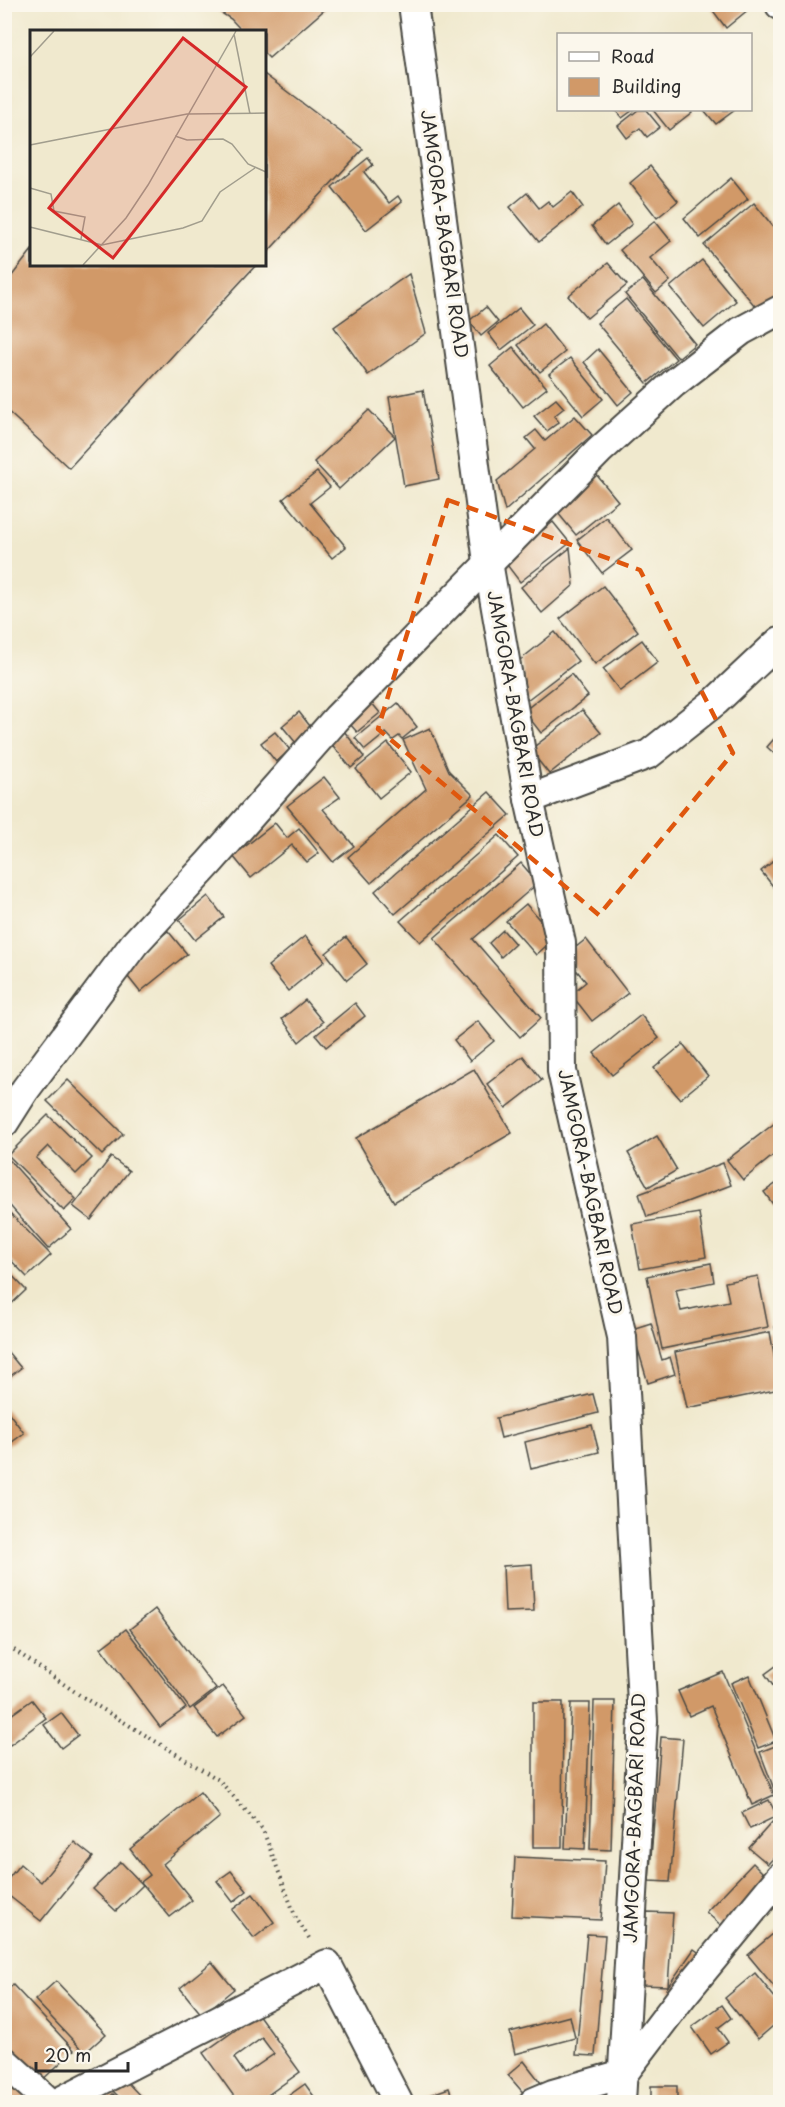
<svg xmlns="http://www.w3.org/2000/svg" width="785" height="2107" font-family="'Playpen Sans',sans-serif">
  <rect width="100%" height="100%" fill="#fbf7ec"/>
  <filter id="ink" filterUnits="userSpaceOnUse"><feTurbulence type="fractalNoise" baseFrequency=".0167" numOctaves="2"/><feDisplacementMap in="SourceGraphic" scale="12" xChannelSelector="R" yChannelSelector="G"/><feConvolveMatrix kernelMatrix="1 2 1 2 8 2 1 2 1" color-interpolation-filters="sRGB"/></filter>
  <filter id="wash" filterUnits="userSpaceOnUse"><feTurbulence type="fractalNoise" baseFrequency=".008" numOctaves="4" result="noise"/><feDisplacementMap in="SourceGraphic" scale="24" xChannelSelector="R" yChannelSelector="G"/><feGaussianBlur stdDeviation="1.35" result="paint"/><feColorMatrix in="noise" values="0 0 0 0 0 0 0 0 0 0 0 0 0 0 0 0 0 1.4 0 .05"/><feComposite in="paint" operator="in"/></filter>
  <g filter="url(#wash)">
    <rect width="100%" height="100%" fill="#f0e9ce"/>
    <g id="blocks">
      <g fill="#d19968" fill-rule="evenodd">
        <polygon points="207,4 331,4 269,58 264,53 264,32 243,32 231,19"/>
        <polygon points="708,4 755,4 726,28"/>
        <polygon points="264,74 363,149 264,256"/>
        <polygon points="615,110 633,110 622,118"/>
        <polygon points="638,110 646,110 660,127 647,137 640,128 627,138 618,126"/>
        <polygon points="653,110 691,110 692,112 669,130"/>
        <polygon points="704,110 735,110 716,124"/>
        <polygon points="368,158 373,165 364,172 389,203 398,196 402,202 366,230 332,187"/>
        <polygon points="650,166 678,201 657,218 630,183"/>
        <polygon points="731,178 748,199 700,238 684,218"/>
        <polygon points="572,192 583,207 539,242 510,207 527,193 539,208 548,201 553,207"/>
        <polygon points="754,203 780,235 780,294 760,312 704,245"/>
        <polygon points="618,205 632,224 606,245 592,226"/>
        <polygon points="655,221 671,241 650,258 670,281 656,293 620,250"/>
        <polygon points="32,250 32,264 257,264 69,468 4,408 4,286"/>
        <polygon points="702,260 736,301 704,328 670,287"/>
        <polygon points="608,263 627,285 587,318 568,296"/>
        <polygon points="409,274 426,333 368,375 334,327"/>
        <polygon points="643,280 695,344 678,358 625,294"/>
        <polygon points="626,299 676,359 647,383 597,323"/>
        <polygon points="486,307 498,322 481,336 469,321"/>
        <polygon points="519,308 533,325 501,350 488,333"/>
        <polygon points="543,324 565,352 540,372 518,345"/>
        <polygon points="513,347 547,388 523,407 490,366"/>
        <polygon points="598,349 633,392 618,405 584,362"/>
        <polygon points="570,358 603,399 583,416 549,374"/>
        <polygon points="423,390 439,479 404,486 389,397"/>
        <polygon points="556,399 564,408 554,416 559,422 547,431 534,416"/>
        <polygon points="369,410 395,437 339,489 314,462"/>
        <polygon points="575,416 592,435 505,511 497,481 535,449 526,438 536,430 545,441"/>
        <polygon points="317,472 330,487 310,503 346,547 332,558 283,499"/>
        <polygon points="595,473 618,501 576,535 553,507"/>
        <polygon points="606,517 632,550 602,573 577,540"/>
        <polygon points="553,522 570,543 520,582 504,561"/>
        <polygon points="570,548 574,585 542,613 521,587"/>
        <polygon points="603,586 638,631 595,664 560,619"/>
        <polygon points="555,632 578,661 527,700 520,660"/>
        <polygon points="642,640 658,662 620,691 603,669"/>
        <polygon points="571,674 588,696 541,733 524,711"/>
        <polygon points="367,697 380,713 357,732 343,716"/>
        <polygon points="398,703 417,727 402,739 399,736 393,740 386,733 365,750 355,738"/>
        <polygon points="582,710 601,733 549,774 530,750"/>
        <polygon points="299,712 317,735 301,749 282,726"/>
        <polygon points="430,728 449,771 473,795 371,883 348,857 426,789 403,740"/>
        <polygon points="344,731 364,757 351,768 330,742"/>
        <polygon points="275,732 290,750 276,762 261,743"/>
        <polygon points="780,732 780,759 767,747"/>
        <polygon points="388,743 411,772 379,798 356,769"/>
        <polygon points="324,777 340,797 323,809 354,846 333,862 287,806"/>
        <polygon points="489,792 510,815 395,914 375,891"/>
        <polygon points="275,823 287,838 299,828 319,853 307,862 292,845 251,878 233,856"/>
        <polygon points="499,835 518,857 420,942 400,921"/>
        <polygon points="780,856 780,895 761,871"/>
        <polygon points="521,863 538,883 473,939 541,1018 520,1037 434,938"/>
        <polygon points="208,896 224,917 195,940 179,920"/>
        <polygon points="526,904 555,938 536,955 506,921"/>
        <polygon points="503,930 515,944 501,957 489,943"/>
        <polygon points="168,931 187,954 140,992 121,968"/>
        <polygon points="305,936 325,961 288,991 268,966"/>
        <polygon points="346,937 367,964 347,980 326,953"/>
        <polygon points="586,939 628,993 592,1021 571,994 586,982 565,956"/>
        <polygon points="305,1000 323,1022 299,1042 282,1019"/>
        <polygon points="355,1003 365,1016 326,1047 316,1035"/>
        <polygon points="641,1015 659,1038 612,1075 594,1053"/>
        <polygon points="478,1021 494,1041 470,1061 454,1040"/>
        <polygon points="683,1044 708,1076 680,1099 654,1068"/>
        <polygon points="523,1056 542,1080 506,1108 487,1084"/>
        <polygon points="474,1069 512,1133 394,1202 356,1138"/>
        <polygon points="68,1080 123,1134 102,1155 47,1101"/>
        <polygon points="48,1115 92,1158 76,1174 48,1146 36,1158 76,1199 64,1211 8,1155"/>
        <polygon points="780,1119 780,1150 743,1180 727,1160"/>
        <polygon points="657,1136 677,1170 648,1187 628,1153"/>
        <polygon points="4,1154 71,1229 48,1249 4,1199"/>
        <polygon points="111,1157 129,1171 91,1220 73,1206"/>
        <polygon points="723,1163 731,1185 647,1217 639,1194"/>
        <polygon points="780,1181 780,1214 764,1192"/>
        <polygon points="4,1207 51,1255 27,1277 4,1253"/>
        <polygon points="699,1213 706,1257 640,1269 632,1224"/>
        <polygon points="711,1263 714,1282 676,1290 681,1311 729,1301 725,1282 758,1276 768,1327 662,1349 647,1276"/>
        <polygon points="4,1267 26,1290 4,1311"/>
        <polygon points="651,1323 662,1360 670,1357 675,1374 648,1383 632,1329"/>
        <polygon points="780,1325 780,1350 779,1350 775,1326"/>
        <polygon points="770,1332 780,1389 687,1408 675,1352"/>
        <polygon points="7,1351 21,1368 4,1381 4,1353"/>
        <polygon points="593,1394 598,1413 501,1438 496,1418"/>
        <polygon points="6,1409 24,1433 4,1448 4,1411"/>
        <polygon points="592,1425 599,1452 531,1469 525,1442"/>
        <polygon points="532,1564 534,1611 505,1612 503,1566"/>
        <polygon points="155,1609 216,1689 190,1709 130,1629"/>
        <polygon points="126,1629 186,1708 160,1727 101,1648"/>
        <polygon points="780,1663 780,1696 765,1674"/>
        <polygon points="723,1672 774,1795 752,1805 711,1706 689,1716 678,1691"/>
        <polygon points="749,1675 776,1741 758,1748 731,1683"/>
        <polygon points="223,1686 246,1715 217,1737 194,1708"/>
        <polygon points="32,1700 46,1718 10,1745 4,1737 4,1720"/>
        <polygon points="594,1701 615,1701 611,1850 590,1849"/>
        <polygon points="533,1702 563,1702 562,1847 533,1847"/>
        <polygon points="571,1703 590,1703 585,1849 565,1848"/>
        <polygon points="61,1713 78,1735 61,1748 44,1725"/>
        <polygon points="661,1737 683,1739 670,1882 649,1881"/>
        <polygon points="780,1744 780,1796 777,1797 760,1752"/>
        <polygon points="200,1792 220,1817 163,1864 192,1900 170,1917 141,1882 150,1875 130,1849"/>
        <polygon points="769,1800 777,1816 750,1829 742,1813"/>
        <polygon points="773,1821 780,1828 780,1851 768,1864 749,1848"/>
        <polygon points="74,1842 93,1857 41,1921 4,1892 4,1884 20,1864 41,1882"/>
        <polygon points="515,1857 605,1861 601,1920 512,1916"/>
        <polygon points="121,1862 143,1885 116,1911 93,1889"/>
        <polygon points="753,1863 769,1879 724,1928 706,1912"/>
        <polygon points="231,1871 247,1891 233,1902 217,1881"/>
        <polygon points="253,1894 274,1922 254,1938 232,1910"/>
        <polygon points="647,1912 673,1913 668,1986 642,1985"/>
        <polygon points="780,1928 780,1987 777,1990 748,1955"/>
        <polygon points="587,1934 605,1935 595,2056 576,2055"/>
        <polygon points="694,1949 705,1957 676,1996 666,1989"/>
        <polygon points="212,1962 234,1989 202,2015 180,1988"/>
        <polygon points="755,1973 780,2004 780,2020 758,2039 725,1998"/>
        <polygon points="56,1981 106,2034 85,2053 35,2000"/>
        <polygon points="13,1985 74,2050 37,2085 4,2052 4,1993"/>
        <polygon points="722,2005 731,2018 718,2028 728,2042 711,2054 692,2027"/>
        <path d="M258,2014L300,2072L258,2102H238L203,2053ZM262,2038L274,2054L245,2074L234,2058Z"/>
        <polygon points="570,2016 575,2038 515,2054 510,2032"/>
        <polygon points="524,2061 541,2083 526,2096 508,2075"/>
        <polygon points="4,2074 27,2095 19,2102 4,2102"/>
        <polygon points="124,2079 146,2102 124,2102 112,2090"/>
        <polygon points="305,2084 318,2102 286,2102 284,2099"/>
        <rect x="651" y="2086" width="26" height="16"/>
        <polygon points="449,2088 454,2102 410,2102"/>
        <polygon points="113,2094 121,2102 104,2102"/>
      </g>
    </g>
  </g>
  <g filter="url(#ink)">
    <use href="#blocks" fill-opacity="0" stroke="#494843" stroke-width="1.5"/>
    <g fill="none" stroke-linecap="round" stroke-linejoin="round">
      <g stroke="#494843" stroke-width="32">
        <g id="street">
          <polyline points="413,4 488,562 529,799 561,943 562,1071 622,1337 643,1721 621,2102"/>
          <polyline points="780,4 780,5"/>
          <polyline points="529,799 649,754 716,701 780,641"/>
          <polyline points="4,1123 25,1090 134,944 209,863 337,718 599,451 674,383 741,331 780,310"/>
          <polyline points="4,2061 49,2102"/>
          <polyline points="59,2102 327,1964 398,2102"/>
          <polyline points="534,2102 553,2094 623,2074 683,1995 780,1877"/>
        </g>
      </g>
      <polyline stroke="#494843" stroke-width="4" stroke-dasharray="1.5 4.5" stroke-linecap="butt" points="4,1643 81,1696 219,1780 263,1830 296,1918 311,1941"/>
      <use href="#street" stroke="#fff" stroke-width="28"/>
    </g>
  </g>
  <path fill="none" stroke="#df570e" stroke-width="4.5" stroke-dasharray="12 8" stroke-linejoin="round" d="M448,500L640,570L733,753L599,915L378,729Z"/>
  <g text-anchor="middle" stroke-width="6" stroke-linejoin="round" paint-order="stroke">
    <g font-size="18" fill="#2b2b2b" stroke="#fbf7ec">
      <text transform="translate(444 234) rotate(82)" y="6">JAMGORA-BAGBARI ROAD</text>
      <text transform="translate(515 714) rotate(80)" y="6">JAMGORA-BAGBARI ROAD</text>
      <text transform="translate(590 1192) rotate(78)" y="6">JAMGORA-BAGBARI ROAD</text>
      <text transform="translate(635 1818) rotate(-88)" y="6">JAMGORA-BAGBARI ROAD</text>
    </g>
  </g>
  <g transform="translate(30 30)">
    <rect width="236" height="236" fill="#f0e9ce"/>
    <path fill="none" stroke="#a19d8d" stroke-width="1.5" d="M204,4L220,84M0,27L24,1M145,106L157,110L193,109L202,114L218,134L236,142M0,115L157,84L236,83M0,158L21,164L24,181L55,187L51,209M0,197L72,215L153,198L172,191L190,162L225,138M53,235L96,188L118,155L206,1"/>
    <path fill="#d62828" fill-opacity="0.15" stroke="#d62828" stroke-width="3" d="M153,8L216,57L83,228L19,178Z"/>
    <rect width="236" height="236" fill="none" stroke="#2b2b2b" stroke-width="3"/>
  </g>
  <rect width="785" height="2107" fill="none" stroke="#fbf7ec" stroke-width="24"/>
  <rect x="557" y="33" width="195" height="78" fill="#fbf7ec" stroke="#a8a59f" stroke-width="1.5"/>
  <rect x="569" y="52" width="30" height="9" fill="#ffffff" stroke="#a8a59f" stroke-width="1.5"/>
  <text x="611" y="63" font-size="18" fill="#2b2b2b">Road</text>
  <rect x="569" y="78" width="30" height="18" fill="#d19968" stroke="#a8a59f" stroke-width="1.5"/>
  <text x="611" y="93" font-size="18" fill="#2b2b2b">Building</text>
  <path d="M36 2062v9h92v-9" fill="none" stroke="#2b2b2b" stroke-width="3"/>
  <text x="45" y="2062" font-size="18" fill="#2b2b2b" stroke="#fbf7ec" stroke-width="4.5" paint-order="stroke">20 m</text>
</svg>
